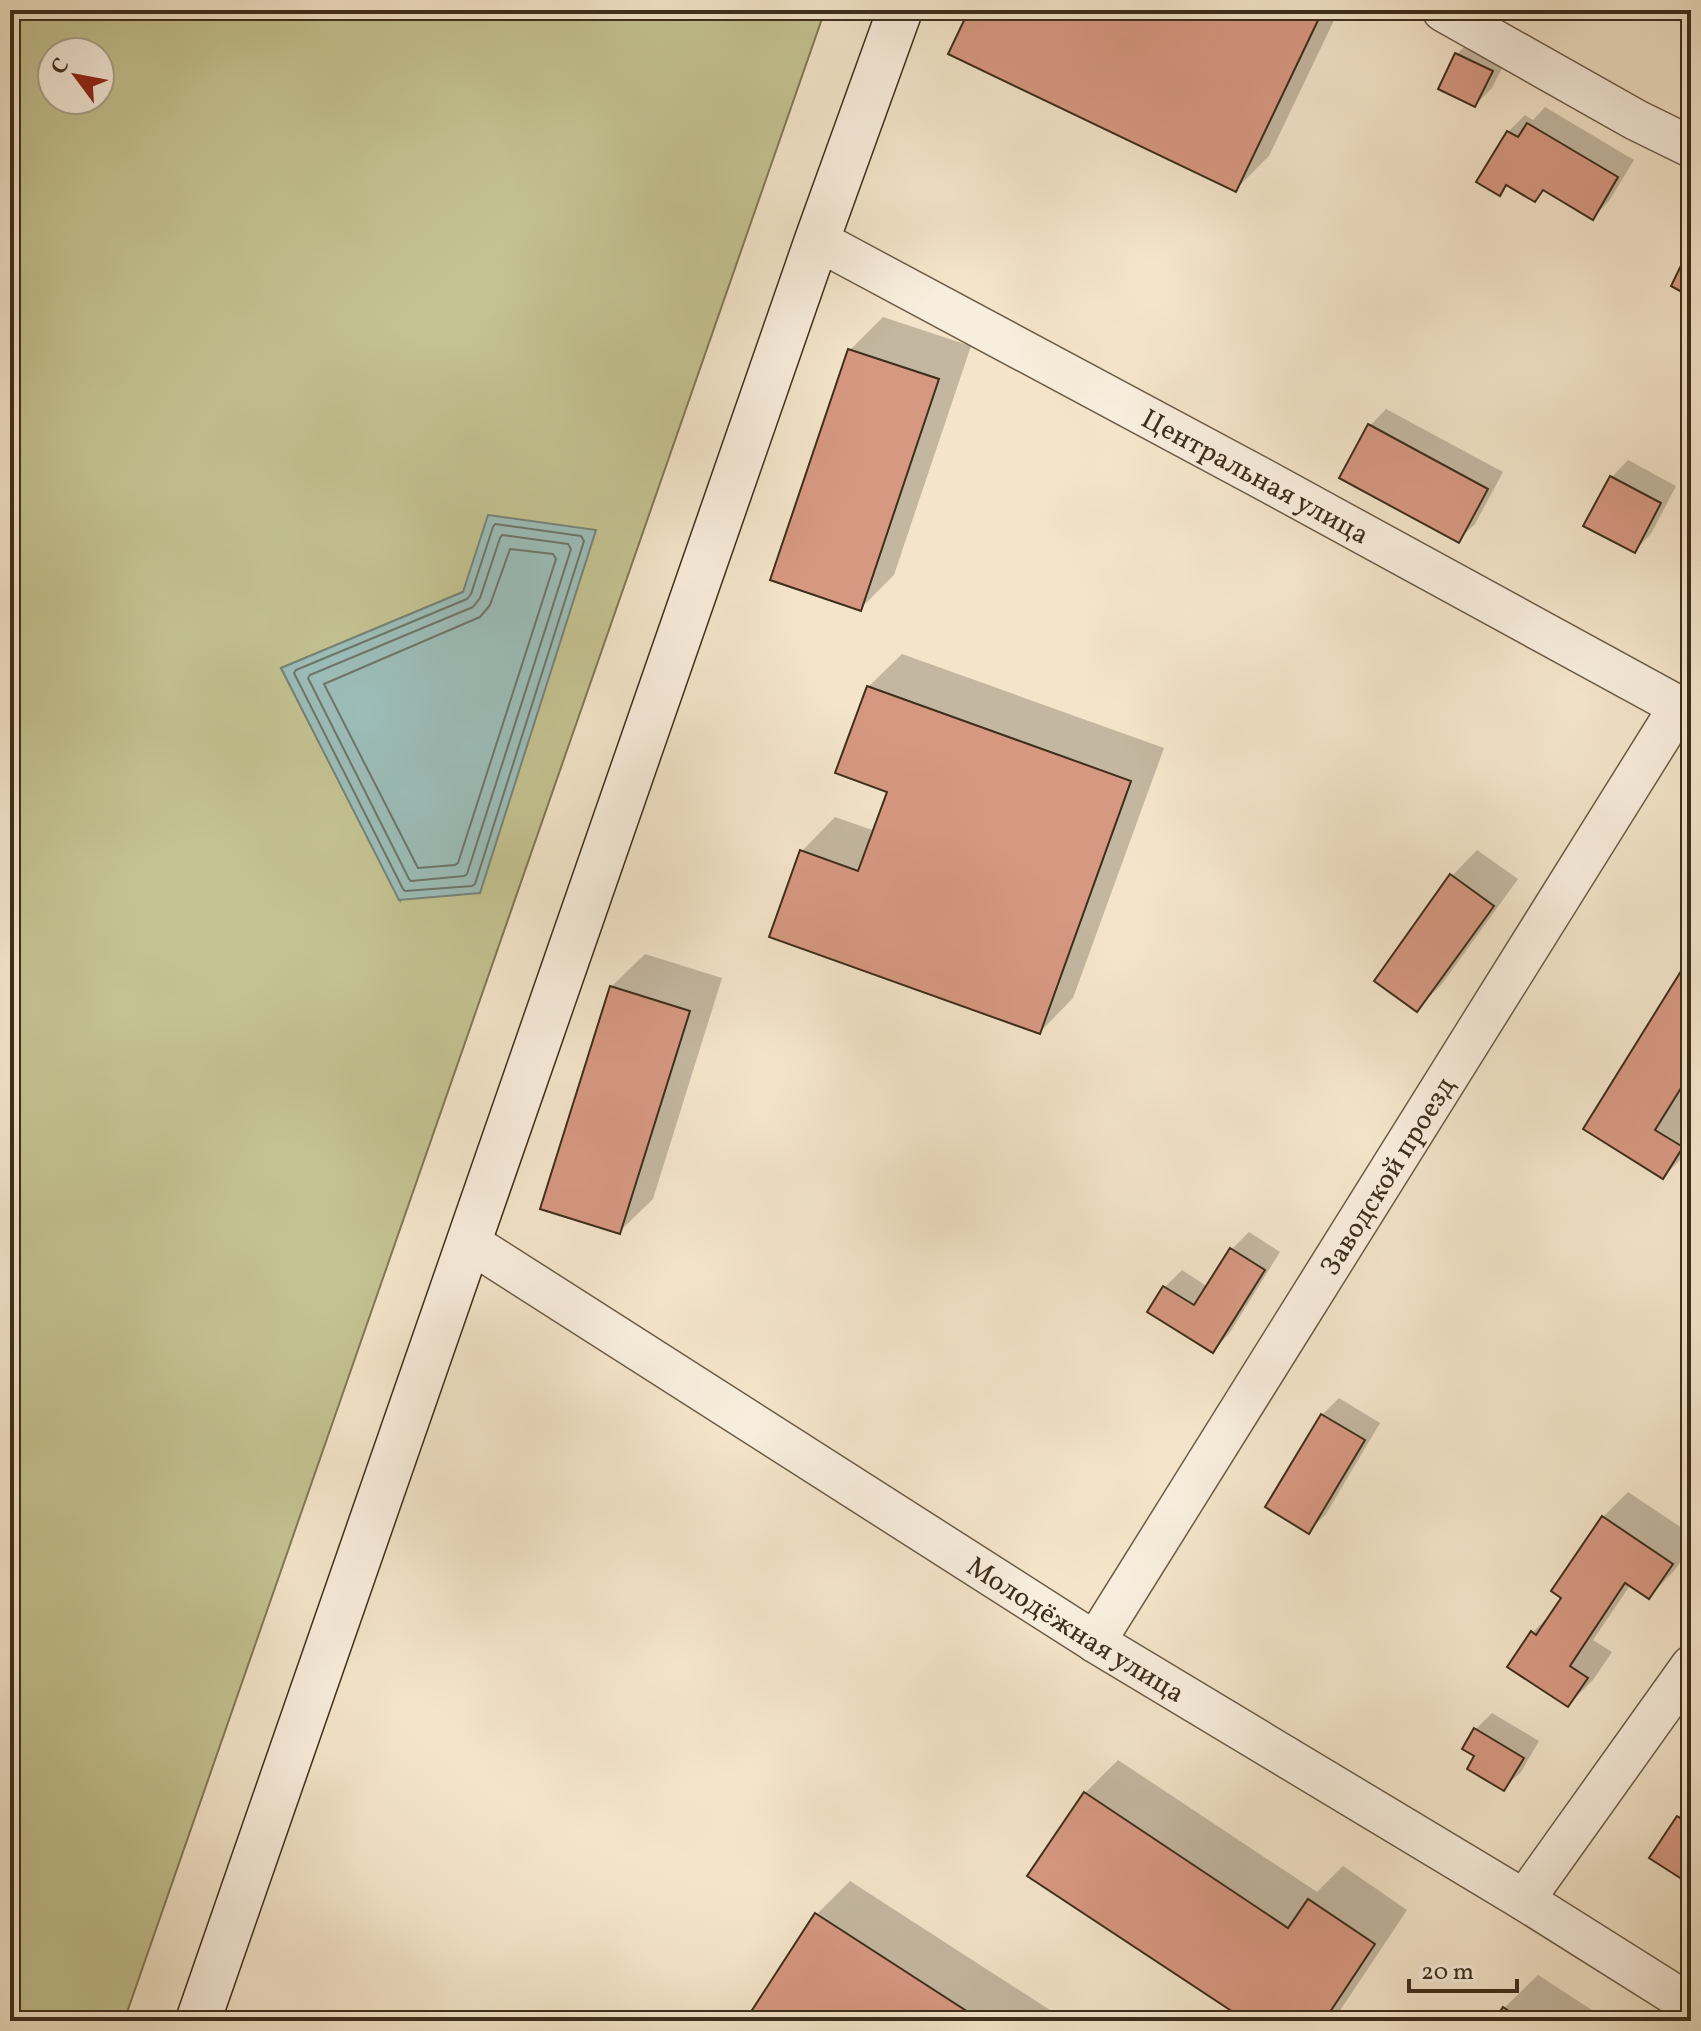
<svg xmlns="http://www.w3.org/2000/svg" width="1701" height="2031" font-family="Vollkorn,serif">
  <rect width="100%" height="100%" fill="#f4e5ca"/>
  <filter id="stains"><feTurbulence type="fractalNoise" baseFrequency=".0025" numOctaves="4"/><feColorMatrix values="0 0 0 0 .2 0 0 0 0 .09 0 0 0 0 .02 0 0 0 .5 -.17"/></filter>
  <radialGradient id="worn" r=".72"><stop offset=".6" stop-color="#630" stop-opacity="0"/><stop offset="1" stop-color="#630" stop-opacity=".3"/></radialGradient>
  <path fill="#c4c291" stroke="#817856" stroke-width="2" fill-rule="evenodd" d="M10,10H825L124,2021H10ZM52,52H100V100H52ZM463,592L400,900L281,668Z"/>
  <polygon fill="#9cbeba" stroke="#76847a" stroke-width="2" points="488,515 596,530 480,893 399,900 281,668 463,592"/>
  <g fill="#0003">
    <polygon points="971,10 1339,10 1269,156 1235,190"/>
    <polygon points="1474,37 1509,54 1492,88 1475,105 1457,54"/>
    <polygon points="1545,107 1634,160 1609,201 1592,218 1545,190 1535,200 1509,184 1499,194 1508,132 1525,115 1533,120"/>
    <polygon points="883,317 971,346 894,575 861,608 850,350"/>
    <polygon points="1386,409 1503,472 1475,524 1458,540 1370,426"/>
    <polygon points="1628,460 1676,486 1651,534 1634,551 1586,525 1612,477"/>
    <polygon points="902,654 1164,748 1073,998 1040,1032 802,851 835,817 875,831 890,790 868,687"/>
    <polygon points="1477,850 1518,879 1442,984 1417,1009 1452,876"/>
    <polygon points="645,954 722,978 653,1199 619,1232 611,987"/>
    <polygon points="1691,959 1691,1090 1687,1096 1691,1098 1691,1149 1663,1177 1586,1128"/>
    <polygon points="1249,1232 1280,1252 1229,1334 1212,1351 1150,1312 1165,1287 1182,1270 1208,1287 1232,1249"/>
    <polygon points="1339,1398 1380,1423 1326,1514 1309,1531 1322,1415"/>
    <polygon points="1628,1492 1691,1534 1691,1546 1674,1571 1649,1597 1631,1584 1593,1640 1612,1652 1593,1680 1568,1705 1533,1632 1556,1609 1564,1597 1603,1517"/>
    <polygon points="1492,1713 1539,1741 1521,1772 1504,1788 1477,1756 1475,1730"/>
    <polygon points="1118,1760 1317,1892 1343,1866 1407,1910 1333,2021 1238,2021 1241,2015 1085,1793"/>
    <polygon points="1691,1804 1691,1883 1652,1857 1678,1817"/>
    <polygon points="850,1881 1067,2021 748,2021 817,1914"/>
    <polygon points="1538,1975 1609,2021 1496,2021 1504,2008"/>
  </g>
  <g fill="none" stroke-linecap="round" stroke-linejoin="round">
    <g stroke="#6d766a" stroke-width="2">
      <polygon points="495,524 581,536 584,541 475,884 472,886 405,891 403,889 294,673 296,670 467,599 471,594 493,527"/>
      <polygon points="502,535 568,544 571,549 467,874 464,876 411,881 409,879 308,678 310,675 473,607 480,598 500,538"/>
      <polygon points="510,549 553,554 556,559 458,863 455,865 418,868 324,684 480,617 490,605"/>
    </g>
  </g>
  <g fill="#d79882" stroke="#3e2e1b" stroke-width="2">
    <polygon points="969,10 1317,10 1322,12 1236,192 948,54"/>
    <polygon points="1455,53 1493,71 1475,107 1438,89"/>
    <polygon points="1527,123 1618,177 1593,220 1543,190 1535,202 1506,185 1500,196 1476,182 1507,131 1518,137"/>
    <polygon points="1691,245 1691,297 1671,286"/>
    <polygon points="848,349 939,379 861,611 770,580"/>
    <polygon points="1368,424 1488,489 1459,543 1339,478"/>
    <polygon points="1610,476 1661,503 1635,553 1583,526"/>
    <polygon points="867,686 1131,781 1040,1034 769,937 800,850 858,871 887,792 835,773"/>
    <polygon points="1450,874 1494,906 1417,1012 1374,981"/>
    <polygon points="1691,955 1691,1072 1655,1130 1683,1147 1663,1179 1583,1129"/>
    <polygon points="610,986 690,1011 620,1234 540,1209"/>
    <polygon points="1230,1248 1265,1270 1213,1353 1147,1312 1163,1286 1194,1305"/>
    <polygon points="1321,1414 1365,1440 1309,1534 1265,1507"/>
    <polygon points="1602,1516 1673,1564 1649,1599 1625,1583 1570,1666 1588,1678 1568,1707 1507,1667 1531,1631 1536,1635 1561,1598 1551,1591"/>
    <polygon points="1474,1728 1524,1758 1504,1791 1467,1769 1474,1756 1462,1749"/>
    <polygon points="1084,1792 1288,1928 1308,1899 1375,1944 1324,2021 1235,2021 1239,2016 1027,1876"/>
    <polygon points="1677,1816 1691,1825 1691,1885 1649,1858"/>
    <polygon points="815,1913 982,2021 745,2021"/>
    <polygon points="1503,2007 1524,2021 1494,2021"/>
  </g>
  <g fill="none" stroke-linecap="round" stroke-linejoin="round">
    <g stroke="#6c5c47" stroke-width="43">
      <g id="street">
        <polyline points="1443,11 1636,120 1691,147"/>
        <path id="s1" d="M817,240L1261,478L1691,713"/>
        <path id="s2" d="M469,1242L1095,1642L1524,1900L1691,2005"/>
        <path id="s3" d="M1095,1642L1679,707"/>
        <polyline points="1524,1900 1691,1666"/>
      </g>
    </g>
    <g stroke="#3e2e1b" stroke-width="47">
      <polyline id="secondary" points="198,2021 817,240 900,10"/>
    </g>
    <use href="#street" stroke="#f8eedd" stroke-width="40"/>
    <use href="#secondary" stroke="#f8eedd" stroke-width="44"/>
    <polyline stroke="#3e2e1b" stroke-width="6" stroke-dasharray="14 14" stroke-linecap="butt" points="1669,10 1691,21"/>
  </g>
  <g text-anchor="middle" stroke-width="8" stroke-linejoin="round" paint-order="stroke">
    <g font-size="28" fill="#3e2e1b" stroke="#f8eedd">
      <text dy="10" stroke="none"><textPath href="#s1" startOffset="498">Центральная улица</textPath></text>
      <text dy="10" stroke="none"><textPath href="#s3" startOffset="550">Заводской проезд</textPath></text>
      <text dy="10" stroke="none"><textPath href="#s2" startOffset="720">Молодёжная улица</textPath></text>
    </g>
  </g>
  <rect width="1701" height="2031" fill="none" stroke="#f4e5ca" stroke-width="40"/>
  <rect x="12" y="12" width="1677" height="2007" fill="none" stroke="#3e2e1b" stroke-width="4"/>
  <rect x="20" y="20" width="1661" height="1991" fill="none" stroke="#3e2e1b" stroke-width="2"/>
  <g transform="translate(76 76) rotate(302)"><circle r="38" fill="#f8eedd" stroke="#aea18f" stroke-width="2"/>
  <path d="M0-6L14 30L0 20L-14 30Z" fill="#8f2418"/>
  <text y="-12" font-size="22" font-weight="bold" text-anchor="middle" fill="#3e2e1b">С</text>
  </g>
  <path d="M1409 1979v12h108v-12" fill="none" stroke="#3e2e1b" stroke-width="4"/>
  <text x="1421" y="1979" font-size="24" fill="#3e2e1b" stroke="#f8eedd" stroke-width="6" paint-order="stroke">20 m</text>
  <rect width="100%" height="100%" filter="url(#stains)"/>
  <rect width="100%" height="100%" fill="url(#worn)"/>
</svg>
